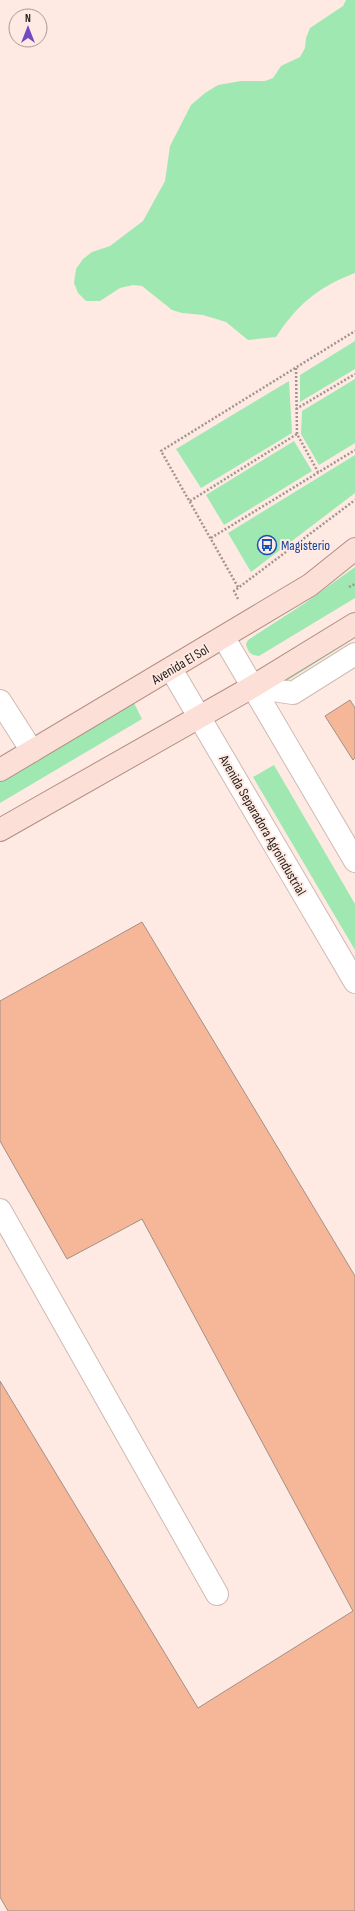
<svg xmlns="http://www.w3.org/2000/svg" width="355" height="1911" font-family="'Sofia Sans Condensed',sans-serif">
  <rect width="100%" height="100%" fill="#feeae2"/>
  <g fill="#9fe8b1">
    <path d="M346,0H355V273C318,287 298,304 276,337L248,340L226,322L203,315L182,313L172,310L142,286L133,285L120,288L100,301H86L78,293L74,283L76,269L83,259L92,252L110,246L143,221L165,181L170,146L191,105L205,93L218,85L241,81H265L273,78L281,66L300,57L305,48L306,38L310,28L343,6Z"/>
    <polygon points="355,341 355,369 300,402 300,375"/>
    <polygon points="355,379 355,443 319,465 301,434 302,411"/>
    <polygon points="289,381 292,433 201,488 176,449"/>
    <polygon points="294,441 312,471 224,525 206,495"/>
    <polygon points="355,455 355,493 251,572 228,533"/>
    <path d="M355,567V598L259,656C250,655 248,652 246,644L248,640L305,603Z"/>
    <polygon points="355,632 355,638 282,684 279,679"/>
    <polygon points="133,701 142,719 0,803 0,780"/>
    <polygon points="274,765 355,904 355,950 253,777"/>
  </g>
  <g fill="#f6b698" stroke="#a29088">
    <polygon points="350,700 355,708 355,758 353,760 325,716"/>
    <polygon points="142,922 355,1276 355,1911 8,1911 0,1897 0,1381 198,1708 353,1611 142,1219 67,1259 0,1141 0,1001"/>
  </g>
  <g fill="none" stroke-linecap="round" stroke-linejoin="round">
    <g stroke="#cdbab2" stroke-width="24">
      <g id="minor">
        <polyline points="224,638 355,861"/>
        <polyline points="171,669 355,982"/>
        <polyline points="252,687 293,693 355,654"/>
        <polyline points="0,701 32,751"/>
        <polyline points="0,1210 217,1594"/>
      </g>
    </g>
    <g stroke="#b08f84" stroke-width="24">
      <g id="major">
        <polyline points="0,770 310,585 355,549"/>
        <polyline points="0,830 252,687 355,624"/>
      </g>
    </g>
    <g stroke="#a3948f" stroke-width="2.5" stroke-dasharray="2 2" stroke-linecap="butt">
      <polyline points="296,368 297,434 318,472"/>
      <polyline points="296,409 355,374"/>
      <polyline points="190,501 297,434"/>
      <polyline points="211,538 355,450"/>
      <polyline points="238,587 161,451 355,331"/>
      <polyline points="349,587 355,584"/>
      <polyline points="238,599 234,591 355,500"/>
    </g>
    <use href="#minor" stroke="#fff" stroke-width="22"/>
    <use href="#major" stroke="#fcdfd6" stroke-width="22"/>
  </g>
  <defs>
    <g id="bus-ring" transform="scale(1)"><circle r="9.5" fill="#feeae2" stroke="#1a4fb4" stroke-width="1.5"/><path d="M-5-6H5V4H4V6H2V4H-2V6H-4V4H-5ZM-3.5-4V0h7V-4ZM-3.5 1.2v1.5H-2V1.2ZM2 1.2v1.5H3.5V1.2Z" fill="#1a4fb4"/></g>
  </defs>
  <g fill-rule="evenodd">
    <use href="#bus-ring" x="267" y="545"/>
  </g>
  <g text-anchor="middle" stroke-width="4" stroke-linejoin="round" paint-order="stroke">
    <g font-size="14" fill="#164399" stroke="#feeae2" text-anchor="start">
      <text x="281" y="550">Magisterio</text>
    </g>
    <g font-size="14" fill="#27211e" stroke="#feeae2">
      <text transform="translate(180 664) rotate(-31)" y="5">Avenida El Sol</text>
      <text transform="translate(263 825) rotate(60)" y="5">Avenida Separadora Agroindustrial</text>
    </g>
  </g>
  <g transform="translate(28 28)"><circle r="19" fill="#feeae2" stroke="#a89a94"/>
  <path d="M0-3L7 15L0 10L-7 15Z" fill="#744ac3"/>
  <text y="-6" font-size="11" font-weight="bold" text-anchor="middle" fill="#27211e">N</text>
  </g>
</svg>
